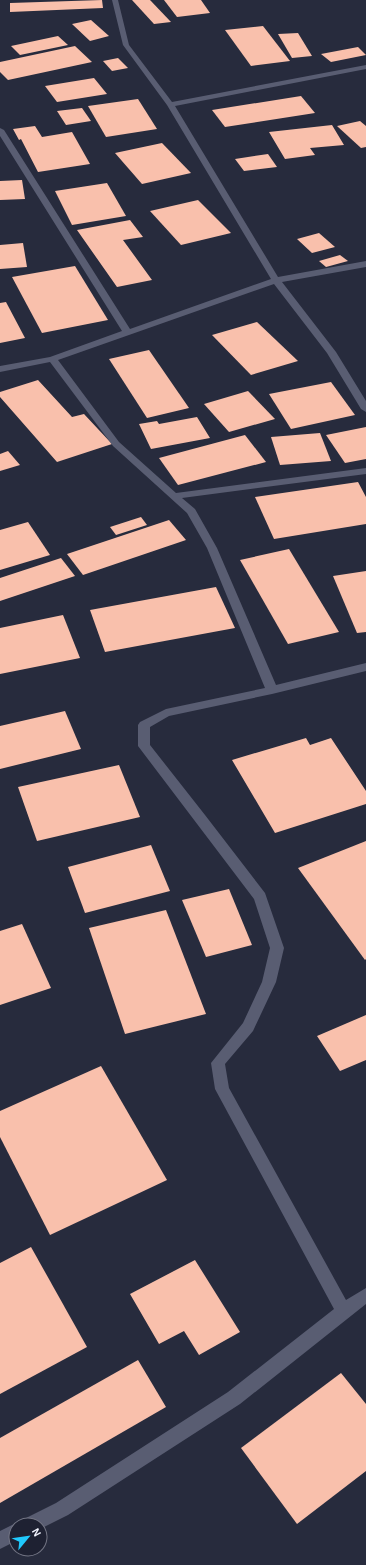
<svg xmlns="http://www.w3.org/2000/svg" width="366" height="1565" font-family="'Alegreya Sans',sans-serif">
  <rect width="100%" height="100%" fill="#272b3d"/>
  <g fill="#f9c0ac">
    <polygon points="102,0 103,8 10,12 10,3"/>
    <polygon points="132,0 150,0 171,22 154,24"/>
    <polygon points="164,0 201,0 210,13 177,17"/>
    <polygon points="91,20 109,36 90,41 72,24"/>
    <polygon points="263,26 290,61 251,66 225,30"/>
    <polygon points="298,33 312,56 292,58 278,34"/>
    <polygon points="58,36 68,45 20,55 11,46"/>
    <polygon points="75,46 92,62 8,80 0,72 0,62"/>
    <polygon points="358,47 366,55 331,62 321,54"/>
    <polygon points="118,58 128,68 112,71 103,61"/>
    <polygon points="94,78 107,94 57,102 45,86"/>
    <polygon points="301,96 315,113 225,127 212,110"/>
    <polygon points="138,99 157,129 106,137 88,106"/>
    <polygon points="82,108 91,121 66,125 57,111"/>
    <polygon points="360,121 366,126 366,147 361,148 337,126"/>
    <polygon points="332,125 344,145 310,148 315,155 285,159 269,132"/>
    <polygon points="35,126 42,137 72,132 90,164 38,172 21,139 19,140 13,129"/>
    <polygon points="162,143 191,173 142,184 115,153"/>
    <polygon points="268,154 277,167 244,171 235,159"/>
    <polygon points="22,180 25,199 0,200 0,181"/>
    <polygon points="107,183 126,216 72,225 55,191"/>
    <polygon points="198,200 231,233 181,245 150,211"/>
    <polygon points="130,220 143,237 123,240 152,280 117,287 77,230"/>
    <polygon points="319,233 335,247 312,253 297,239"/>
    <polygon points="23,243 27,267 0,269 0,245"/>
    <polygon points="340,255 348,261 326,267 319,261"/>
    <polygon points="75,266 108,320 42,333 12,277"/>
    <polygon points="6,302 25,338 0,343 0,303"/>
    <polygon points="257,322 298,361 251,375 212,335"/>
    <polygon points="149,350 189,408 147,418 109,359"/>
    <polygon points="38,380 72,417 84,414 112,444 57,462 0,397 0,392"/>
    <polygon points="331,382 355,415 291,429 269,394"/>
    <polygon points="248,391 275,419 229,432 204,404"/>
    <polygon points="197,417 210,438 151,449 139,424 157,421 159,424"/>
    <polygon points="366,427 366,459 345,463 326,435"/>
    <polygon points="320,433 331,461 280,465 271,437"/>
    <polygon points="245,435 266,462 178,485 159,458"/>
    <polygon points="8,451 20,465 0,471 0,454"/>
    <polygon points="358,482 366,497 366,524 274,539 255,497"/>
    <polygon points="141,517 147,525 116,535 110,527"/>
    <polygon points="169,520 186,540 83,575 67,554"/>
    <polygon points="28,522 50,555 0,570 0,530"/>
    <polygon points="289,549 339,632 288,644 240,560"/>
    <polygon points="61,558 75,576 0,601 0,578"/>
    <polygon points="366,571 366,632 357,633 333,576"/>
    <polygon points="216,587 235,628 105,652 90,610"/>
    <polygon points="63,615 80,658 0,674 0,628"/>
    <polygon points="65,711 81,749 0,769 0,726"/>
    <polygon points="306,738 310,745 331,738 366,791 366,804 275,833 232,760"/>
    <polygon points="119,765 140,817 37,841 18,787"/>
    <polygon points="366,841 366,959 365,960 298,868"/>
    <polygon points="151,845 170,891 85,913 68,867"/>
    <polygon points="229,889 252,945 206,957 182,900"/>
    <polygon points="166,910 206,1014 125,1034 89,928"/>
    <polygon points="22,924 51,988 0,1005 0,931"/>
    <polygon points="366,1015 366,1060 340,1071 317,1036"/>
    <polygon points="101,1066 167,1180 50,1235 0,1137 0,1111"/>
    <polygon points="31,1247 87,1347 0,1394 0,1263"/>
    <polygon points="195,1260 240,1332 199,1355 184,1331 159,1344 130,1294"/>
    <polygon points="138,1360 166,1407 0,1503 0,1438"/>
    <polygon points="341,1373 366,1404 366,1471 297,1524 241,1448"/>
  </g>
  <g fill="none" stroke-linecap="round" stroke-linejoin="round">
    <g fill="#595d72" fill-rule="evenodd">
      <polygon points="112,0 118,0 129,45 172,102 366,65 366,69 175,106 278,277 366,261 366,267 282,282 336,352 366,401 366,412 361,409 327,353 274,284 58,360 119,442 176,493 366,468 366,474 182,498 195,509 217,548 276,685 366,663 366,671 272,694 169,716 150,727 150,745 205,815 265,893 284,948 276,982 253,1031 225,1064 229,1088 346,1300 366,1288 366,1304 240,1404 68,1515 40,1529 40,1525 21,1525 24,1519 56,1503 228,1392 334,1309 215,1089 211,1063 243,1023 262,982 270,948 254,899 138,746 138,725 140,722 166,709 265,688 207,548 187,513 113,446 50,362 0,372 0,366 50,357 122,331 0,136 0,128 4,130 130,329 271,279 167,105 123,45"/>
      <polygon points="16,1523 20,1525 16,1525 16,1541 0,1549 0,1531"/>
    </g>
  </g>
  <g transform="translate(28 1537) rotate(61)"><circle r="19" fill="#1e2132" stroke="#737584"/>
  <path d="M0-3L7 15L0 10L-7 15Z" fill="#20c9fd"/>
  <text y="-6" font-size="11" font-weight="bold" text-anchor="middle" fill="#f2f4fe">N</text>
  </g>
</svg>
